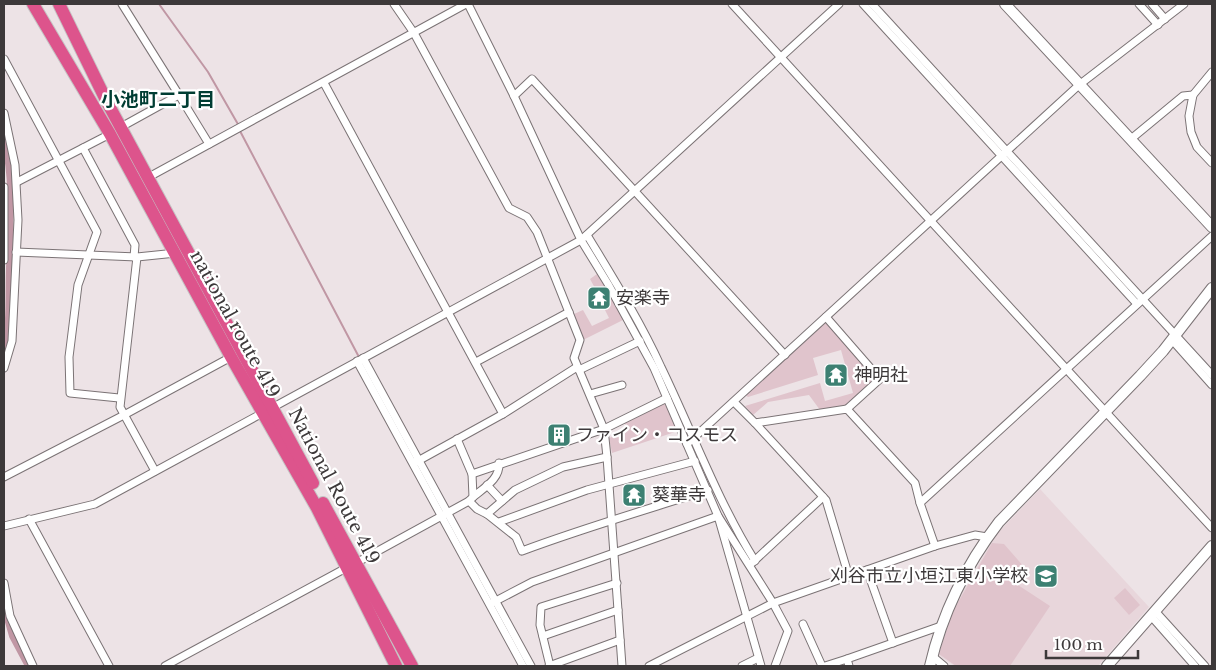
<svg xmlns="http://www.w3.org/2000/svg" width="1216" height="670" font-family="'Libre Baskerville','Noto Sans JP',serif">
  <rect width="100%" height="100%" fill="#ede3e6"/>
  <polygon fill="#e8d6db" points="1040,489 1149,607 1098,666 955,666 938,655 954,607 995,536"/>
  <g fill="#e0c4cc">
    <polygon points="597,274 625,319 583,340 574,314 583,310 592,326 609,318 605,310 607,308 605,303 609,300 603,287 596,290 590,279"/>
    <polygon points="826,322 876,378 846,406 820,410 809,395 768,402 753,415 745,406 820,383 825,401 853,393 841,350 813,358 818,375 748,397 745,395"/>
    <polygon points="664,402 678,431 612,453 609,438 628,430 624,422"/>
    <polygon points="992,543 1004,544 1025,568 1015,583 1050,606 1010,666 956,666 939,654 952,613"/>
    <polygon points="1125,588 1140,605 1129,615 1114,598"/>
  </g>
  <g fill="none" stroke-linecap="round" stroke-linejoin="round">
    <g stroke="#c097a4" stroke-width="2">
      <polyline points="159,4 208,72 239,126"/>
      <polyline points="240,131 360,359"/>
    </g>
    <g stroke="#c097a4" stroke-width="6">
      <path d="M4,141C14,183 10,226 9,269C8,296 10,323 4,350"/>
      <polyline points="4,608 12,636 28,666"/>
    </g>
    <g stroke="#7b7375" stroke-width="9">
      <g id="street">
        <polyline points="394,4 414,33 509,208 527,217 537,232 580,340 574,358 604,429 607,457 622,666"/>
        <polyline points="468,4 514,96 581,240 608,284 654,368 718,516 773,603 788,631 775,666"/>
        <polyline points="732,4 1212,528"/>
        <polyline points="863,4 1137,304"/>
        <polyline points="872,4 1212,375"/>
        <polyline points="1139,4 1158,25"/>
        <polyline points="1152,4 1165,19"/>
        <polyline points="4,59 97,232 78,285 69,357 70,393 119,398"/>
        <polyline points="1212,72 1193,95 1189,116 1191,132 1197,147 1212,163"/>
        <polyline points="324,83 503,414"/>
        <polyline points="179,95 209,144"/>
        <polyline points="514,96 532,79 785,355"/>
        <polyline points="4,113 15,165 18,220 12,341 4,368"/>
        <polyline points="121,127 179,95 122,4"/>
        <polyline points="1131,139 1183,96 1193,95"/>
        <polyline points="83,148 135,245 134,257"/>
        <polyline points="147,178 466,4"/>
        <polyline points="17,182 110,134"/>
        <polyline points="4,187 4,260"/>
        <path d="M587,235C613,278 640,321 661,367C692,431 717,500 755,561"/>
        <polyline points="16,252 137,257 176,253"/>
        <polyline points="137,257 120,407 155,471"/>
        <polyline points="826,317 880,379 847,409"/>
        <polyline points="1172,340 1212,385"/>
        <polyline points="363,358 531,666"/>
        <polyline points="357,361 523,666"/>
        <polyline points="476,362 569,312"/>
        <polyline points="579,370 640,341"/>
        <polyline points="590,394 622,385"/>
        <polyline points="734,402 755,423 847,409 915,483 920,503"/>
        <polyline points="755,423 826,500 849,577"/>
        <polyline points="457,439 472,474 604,429 667,398"/>
        <polyline points="687,444 1079,85 1184,4"/>
        <path d="M607,457L563,467L515,490L487,514L516,537L522,551C583,528 646,510 708,490"/>
        <polyline points="416,462 503,414 577,367"/>
        <polyline points="4,477 124,415 231,357"/>
        <polyline points="487,485 502,501"/>
        <path d="M473,497C485,487 500,479 499,463"/>
        <polyline points="469,501 477,509 487,514"/>
        <polyline points="29,519 109,666"/>
        <polyline points="499,522 587,490 695,461"/>
        <polyline points="4,526 95,504 581,240 839,4"/>
        <polyline points="935,546 920,503 1212,236"/>
        <polyline points="356,563 469,501 473,497 472,474"/>
        <polyline points="752,563 823,497"/>
        <polyline points="867,570 893,643"/>
        <polyline points="4,583 10,616 33,666"/>
        <polyline points="490,604 532,582 718,516 761,666"/>
        <polyline points="1156,612 1205,666"/>
        <polyline points="1151,616 1195,666"/>
        <polyline points="803,624 822,666"/>
        <polyline points="543,636 618,610"/>
        <polyline points="932,656 944,666"/>
        <polyline points="165,666 346,568"/>
        <polyline points="549,666 620,640"/>
        <polyline points="550,666 540,625 541,607 617,583"/>
        <polyline points="649,666 773,603 935,546 975,535 987,537"/>
        <polyline points="742,666 758,658"/>
        <polyline points="825,666 847,659"/>
        <polyline points="849,666 847,659 941,626"/>
      </g>
    </g>
    <g stroke="#7b7375" stroke-width="12">
      <g id="secondary">
        <polyline points="1005,4 1212,227"/>
        <path d="M930,666C942,614 966,565 999,522L1140,376L1163,351L1212,288"/>
        <polyline points="1107,666 1212,546"/>
      </g>
    </g>
    <g stroke="#c5c4c4" stroke-width="14">
      <g id="highway">
        <polyline points="33,4 110,134 231,357 317,508 396,666"/>
        <polyline points="59,4 107,102 313,483"/>
        <polyline points="323,503 412,666"/>
      </g>
    </g>
    <use href="#street" stroke="#fff" stroke-width="7"/>
    <use href="#secondary" stroke="#fff" stroke-width="10"/>
    <use href="#highway" stroke="#dd548c" stroke-width="12"/>
  </g>
  <defs>
    <g id="temple-square" transform="scale(1.25)"><rect x="-9" y="-9" width="18" height="18" rx="4" fill="#3d8072" stroke="#fff"/><path d="M0-6L5-2H3V0L6.5 2.5H4V6H1.5V3h-3V6H-4V2.5H-6.5L-3 0V-2H-5Z" fill="#fff"/></g>
    <g id="building-square" transform="scale(1.25)"><rect x="-9" y="-9" width="18" height="18" rx="4" fill="#3d8072" stroke="#fff"/><path d="M-4-6H4V6H1V3H-1V6H-4ZM-2.5-4.3h1.7v1.8h-1.7ZM.8-4.3h1.7v1.8H.8ZM-2.5-1h1.7V.8h-1.7ZM.8-1h1.7V.8H.8Z" fill="#fff"/></g>
    <g id="school-square" transform="scale(1.25)"><rect x="-9" y="-9" width="18" height="18" rx="4" fill="#3d8072" stroke="#fff"/><path d="M0-5L7-2L0 1L-7-2ZM-4 1L0 2.5L4 1V4Q0 6-4 4Z" fill="#fff"/></g>
  </defs>
  <g fill-rule="evenodd">
    <use href="#temple-square" x="599" y="298"/>
    <use href="#temple-square" x="836" y="375"/>
    <use href="#building-square" x="559" y="435"/>
    <use href="#temple-square" x="634" y="495"/>
    <use href="#school-square" x="1046" y="576"/>
  </g>
  <g text-anchor="middle" stroke-width="4.5" stroke-linejoin="round" paint-order="stroke">
    <g font-size="18" fill="#3d393a" stroke="#fff" text-anchor="start">
      <text x="616" y="304">安楽寺</text>
      <text x="854" y="381">神明社</text>
      <text x="576" y="441">ファイン・コスモス</text>
      <text x="652" y="501">葵華寺</text>
      <text x="1028" y="582" text-anchor="end">刈谷市立小垣江東小学校</text>
    </g>
    <g font-size="18" fill="#3d393a" stroke="#fff">
      <text transform="translate(235 324) rotate(61)" y="6">national route 419</text>
      <text transform="translate(334 486) rotate(62)" y="6">National Route 419</text>
    </g>
    <g font-size="19" font-weight="bold" fill="#003d33" stroke="#fff">
      <text x="158" y="106">小池町二丁目</text>
    </g>
  </g>
  <rect width="1216" height="670" fill="none" stroke="#3d393a" stroke-width="10"/>
  <path d="M1046 650v8h92v-8" fill="none" stroke="#3d393a" stroke-width="2.5"/>
  <text x="1054" y="650" font-size="15" fill="#3d393a" stroke="#ffffff" stroke-width="4" paint-order="stroke">100 m</text>
</svg>
